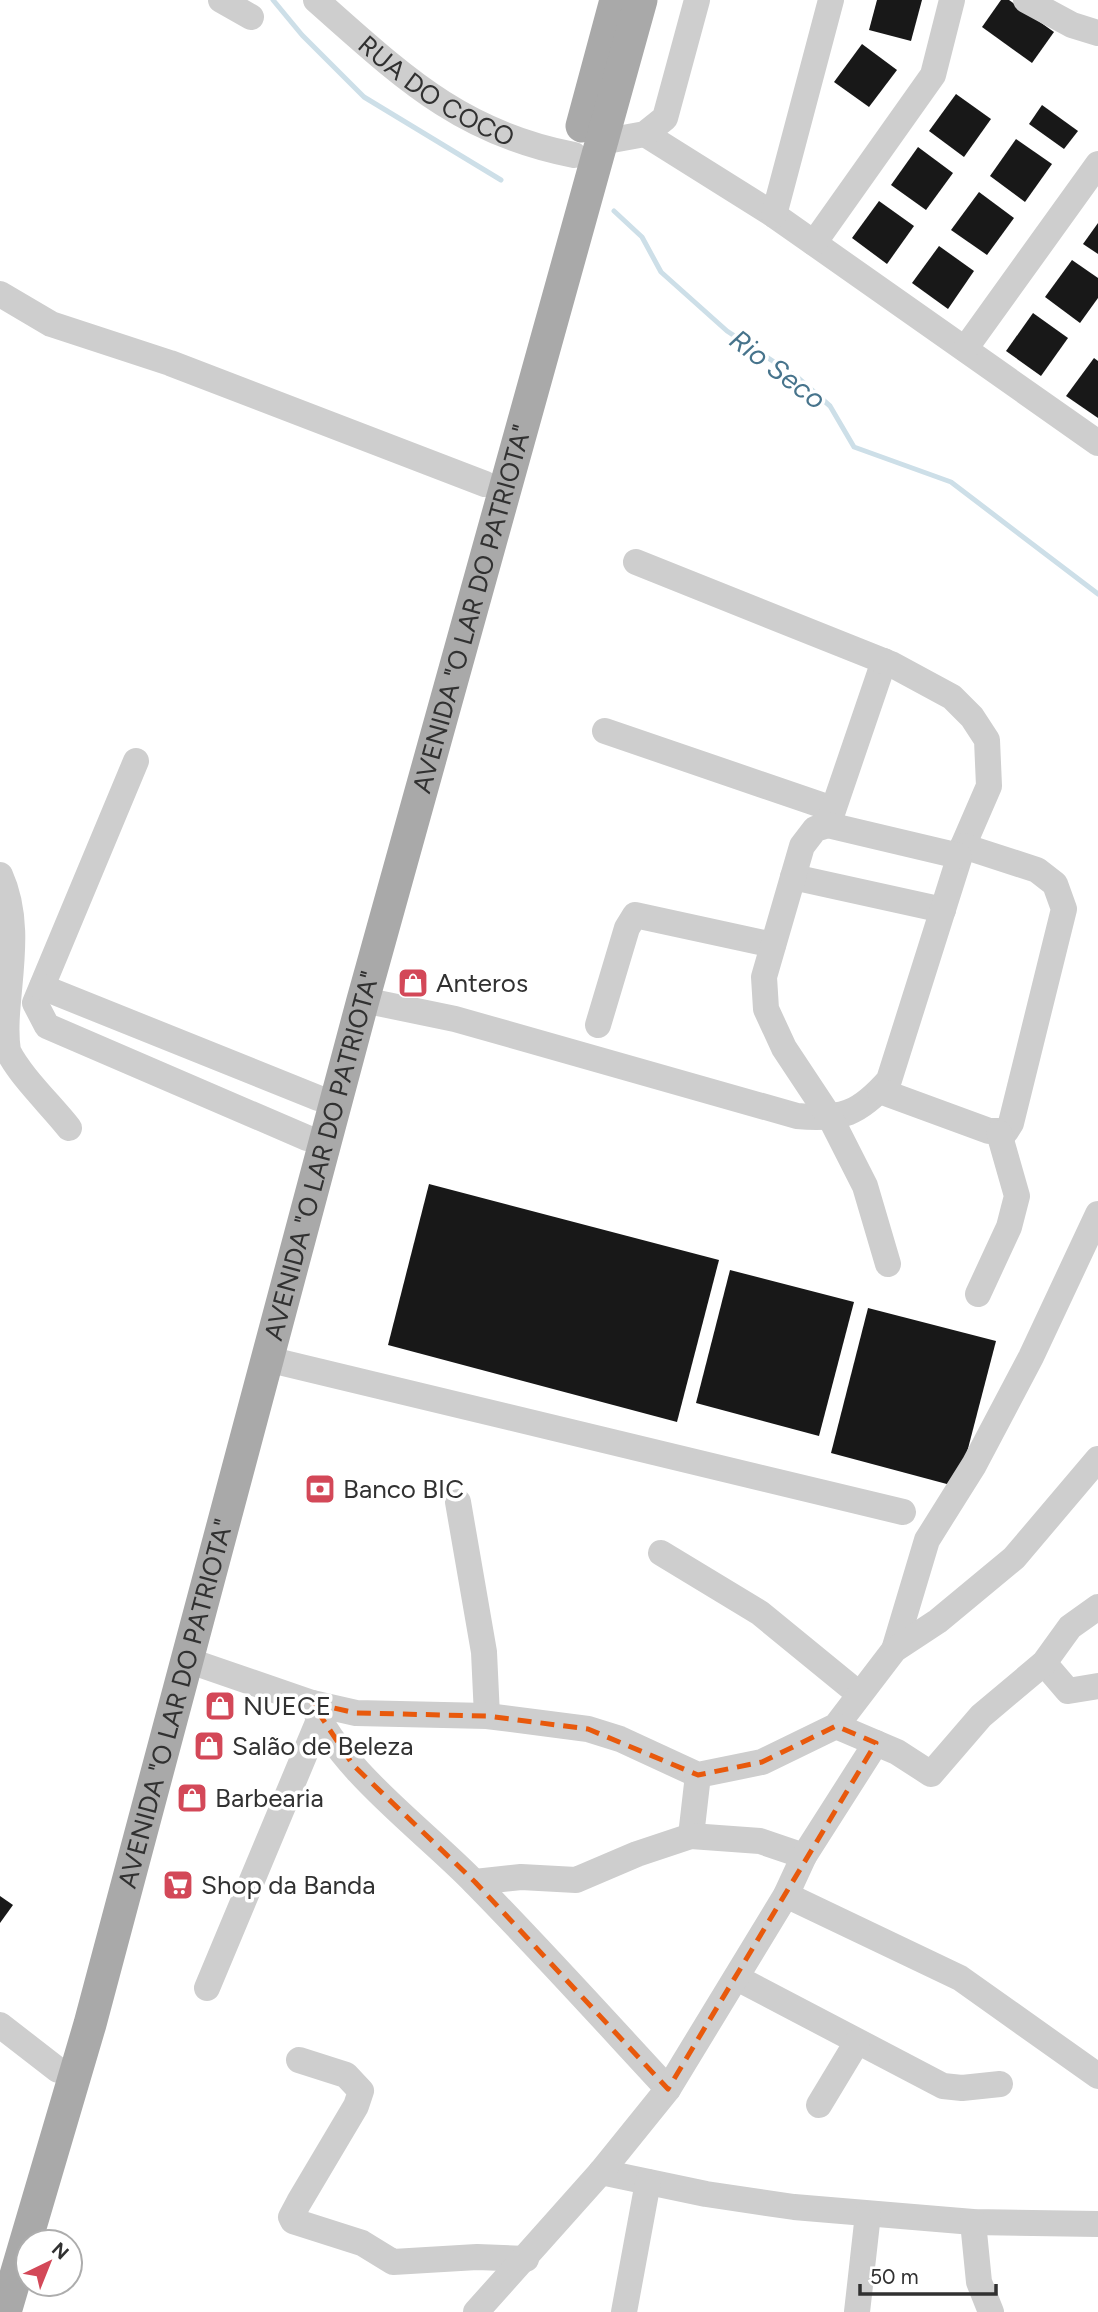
<svg xmlns="http://www.w3.org/2000/svg" width="1098" height="2312" font-family="Figtree,sans-serif">
  <rect width="100%" height="100%" fill="#fff"/>
  <g fill="none" stroke-linecap="round" stroke-linejoin="round">
    <g stroke="#cddfe8" stroke-width="5">
      <polyline points="273,0 302,35 364,97 501,180"/>
      <polyline points="614,211 642,237 661,272 727,331 797,377 830,406 854,447 951,482 1098,594"/>
    </g>
  </g>
  <g fill="#181818">
    <polygon points="877,0 922,0 911,41 869,30"/>
    <polygon points="1001,0 1009,0 1054,32 1032,63 982,27"/>
    <polygon points="862,44 897,70 869,107 834,82"/>
    <polygon points="956,94 991,119 964,157 929,131"/>
    <polygon points="1042,105 1078,131 1064,149 1029,124"/>
    <polygon points="1016,139 1052,164 1025,202 990,176"/>
    <polygon points="918,147 953,173 926,210 891,185"/>
    <polygon points="979,192 1014,218 987,255 951,230"/>
    <polygon points="879,201 914,226 887,264 852,238"/>
    <polygon points="1098,223 1098,254 1083,244"/>
    <polygon points="939,246 974,271 948,309 912,283"/>
    <polygon points="1072,260 1098,278 1098,298 1080,323 1045,297"/>
    <polygon points="1033,313 1068,338 1041,376 1006,351"/>
    <polygon points="1094,358 1098,361 1098,418 1066,396"/>
    <polygon points="429,1184 719,1260 677,1422 388,1345"/>
    <polygon points="730,1270 854,1302 819,1436 696,1403"/>
    <polygon points="868,1308 996,1341 958,1487 831,1453"/>
    <polygon points="0,1896 13,1905 0,1923"/>
  </g>
  <g fill="none" stroke-linecap="round" stroke-linejoin="round">
    <g stroke="#cecece" stroke-width="26">
      <polyline points="221,0 251,17"/>
      <path id="s1" d="M316,0C400,74 459,133 574,155"/>
      <polyline points="1026,0 1072,25 1098,33"/>
      <polyline points="645,134 774,215 1098,443"/>
      <polyline points="601,142 645,134 665,118 697,0"/>
      <polyline points="774,215 831,0"/>
      <polyline points="814,243 933,75 952,0"/>
      <polyline points="0,294 51,324 170,363 485,484"/>
      <polyline points="965,349 1098,164"/>
      <polyline points="605,731 833,809"/>
      <polyline points="136,761 35,1003 47,1026 307,1138"/>
      <polyline points="828,825 884,661"/>
      <path d="M0,875C27,934 0,1002 8,1051C21,1077 51,1105 69,1128"/>
      <polyline points="793,877 943,910"/>
      <polyline points="42,987 318,1098"/>
      <path d="M363,1000L455,1019L797,1116C842,1120 859,1114 889,1080L963,846L989,786L987,740L972,717L952,697L891,664L636,562"/>
      <polyline points="598,1025 627,928 635,915 773,945"/>
      <polyline points="880,1091 989,1131 1006,1131 1011,1123 1064,909 1055,884 1037,870 963,846"/>
      <polyline points="888,1264 865,1186 831,1119 784,1048 766,1009 764,977 802,846 815,829 828,825 959,856"/>
      <polyline points="978,1294 1009,1227 1017,1196 999,1133"/>
      <polyline points="267,1359 903,1512"/>
      <polyline points="458,1502 484,1652 487,1716"/>
      <polyline points="661,1553 760,1613 859,1694"/>
      <polyline points="894,1650 927,1540 974,1465 1031,1357 1098,1214"/>
      <polyline points="187,1660 312,1703 356,1713 487,1716 588,1729 620,1739 698,1775 762,1762 836,1726 894,1650 938,1621 1014,1558 1098,1459"/>
      <polyline points="1044,1663 1068,1691 1098,1686"/>
      <path d="M312,1703C338,1769 425,1831 475,1883C541,1950 604,2020 668,2089"/>
      <polyline points="836,1726 897,1752 931,1774 981,1716 1044,1663 1070,1627 1098,1607"/>
      <polyline points="691,1836 698,1775"/>
      <polyline points="475,1882 521,1877 576,1880 637,1854 691,1836 760,1841 804,1856"/>
      <polyline points="786,1895 960,1978 1098,2076"/>
      <polyline points="737,1978 943,2086 962,2088 1000,2084"/>
      <polyline points="207,1988 319,1720"/>
      <polyline points="0,2025 58,2070"/>
      <polyline points="299,2060 346,2075 361,2091 356,2106 299,2202 291,2217 293,2221 362,2243 393,2262 477,2257 526,2259"/>
      <polyline points="819,2105 857,2042"/>
      <polyline points="601,2172 706,2194 794,2207 973,2222 1098,2224"/>
      <polyline points="973,2222 979,2282 991,2312"/>
      <polyline points="476,2312 601,2172 668,2089 786,1895 804,1856 876,1743"/>
      <polyline points="624,2312 648,2182"/>
      <polyline points="857,2312 868,2214"/>
    </g>
    <g stroke="#a9a9a9" stroke-width="33">
      <polyline points="582,126 616,0"/>
      <path id="s2" d="M5,2312L90,2024L363,1000L641,0"/>
    </g>
  </g>
  <path fill="none" stroke="#e8590c" stroke-width="5" stroke-dasharray="14 9" stroke-linejoin="round" d="M312,1703L356,1713L487,1716L588,1729L698,1775L762,1762L836,1726L876,1743L668,2089L475,1882L353,1765Z"/>
  <defs>
    <g id="shop-square" transform="scale(1.575)"><rect x="-9" y="-9" width="18" height="18" rx="4" fill="#d34858" stroke="#fff"/><path d="M-5-2.5h2.3a2.7 3.5 0 0 1 5.4 0H5L5.5 6h-11ZM-1.5-2.5h3a1.5 2.3 0 0 0-3 0Z" fill="#fff"/></g>
    <g id="bank-square" transform="scale(1.575)"><rect x="-9" y="-9" width="18" height="18" rx="4" fill="#d34858" stroke="#fff"/><path d="M-6-4H6V4H-6ZM0-2.3a2.3 2.3 0 1 0 0 4.6a2.3 2.3 0 1 0 0-4.6Z" fill="#fff"/></g>
    <g id="supermarket-square" transform="scale(1.575)"><rect x="-9" y="-9" width="18" height="18" rx="4" fill="#d34858" stroke="#fff"/><path d="M-6-5.5h2.5l.6 2H6L4.5 2H-2.5L-4.4-4H-6ZM-1.5 3.2a1.3 1.3 0 1 0 .1 0ZM3 3.2a1.3 1.3 0 1 0 .1 0Z" fill="#fff"/></g>
  </defs>
  <g fill-rule="evenodd">
    <use href="#shop-square" x="413" y="983"/>
    <use href="#bank-square" x="320" y="1489"/>
    <use href="#shop-square" x="220" y="1706"/>
    <use href="#shop-square" x="209" y="1746"/>
    <use href="#shop-square" x="192" y="1798"/>
    <use href="#supermarket-square" x="178" y="1885"/>
  </g>
  <g text-anchor="middle" stroke-width="7" stroke-linejoin="round" paint-order="stroke">
    <g font-size="26" fill="#313131" stroke="#fff">
      <text dy="9" stroke="none"><textPath href="#s1" startOffset="152">RUA DO COCO</textPath></text>
      <text dy="9" stroke="none"><textPath href="#s2" startOffset="1766">AVENIDA "O LAR DO PATRIOTA"</textPath></text>
      <text dy="9" stroke="none"><textPath href="#s2" startOffset="1199">AVENIDA "O LAR DO PATRIOTA"</textPath></text>
      <text dy="9" stroke="none"><textPath href="#s2" startOffset="632">AVENIDA "O LAR DO PATRIOTA"</textPath></text>
    </g>
    <g font-size="26" fill="#313131" stroke="#fff" text-anchor="start">
      <text x="436" y="992">Anteros</text>
      <text x="343" y="1498">Banco BIC</text>
      <text x="243" y="1715">NUECE</text>
      <text x="232" y="1755">Salão de Beleza</text>
      <text x="215" y="1807">Barbearia</text>
      <text x="201" y="1894">Shop da Banda</text>
    </g>
    <g font-size="28" font-style="italic" fill="#47748c" stroke="#fff">
      <text transform="translate(778 369) rotate(37)" y="10">Rio Seco</text>
    </g>
  </g>
  <g transform="translate(49 2263) rotate(43)"><circle r="33" fill="#ffffff" stroke="#adadad" stroke-width="2"/>
  <path d="M0-5L12 26L0 18L-12 26Z" fill="#d34858"/>
  <text y="-10" font-size="19" font-weight="bold" text-anchor="middle" fill="#313131">N</text>
  </g>
  <path d="M860 2284v10h136v-10" fill="none" stroke="#313131" stroke-width="3.5"/>
  <text x="870" y="2284" font-size="21" fill="#313131" stroke="#ffffff" stroke-width="5" paint-order="stroke">50 m</text>
</svg>
